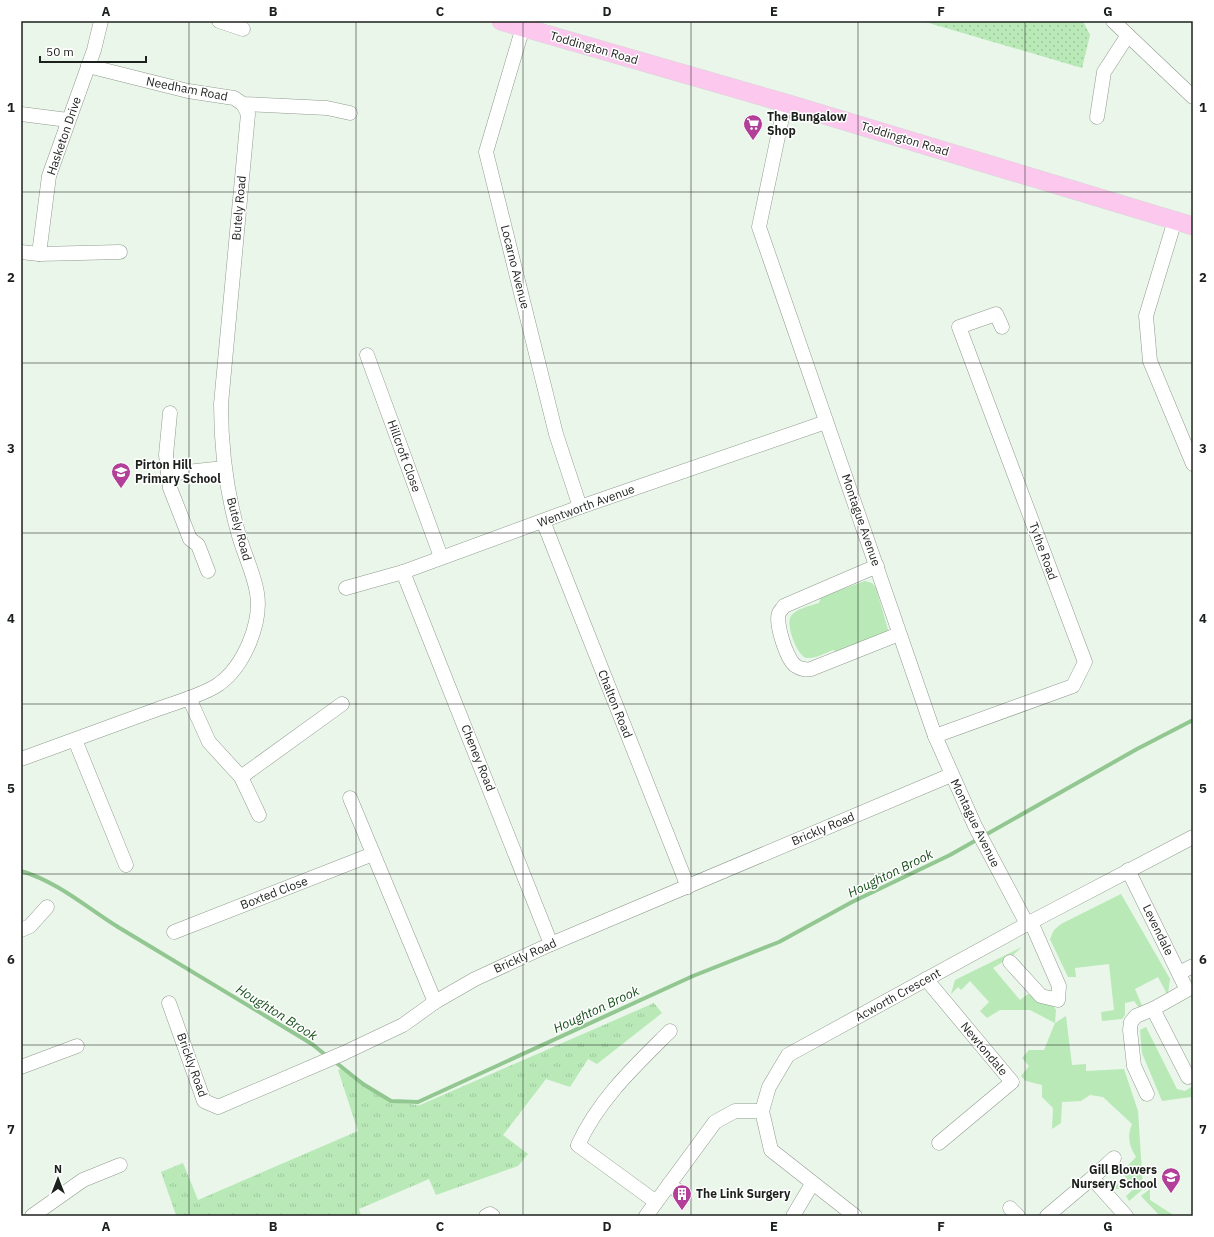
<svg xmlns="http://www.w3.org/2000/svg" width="1214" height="1237" font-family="'IBM Plex Sans',sans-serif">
  <defs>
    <pattern id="park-tufts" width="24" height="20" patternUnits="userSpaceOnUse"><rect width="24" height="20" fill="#b8e9b7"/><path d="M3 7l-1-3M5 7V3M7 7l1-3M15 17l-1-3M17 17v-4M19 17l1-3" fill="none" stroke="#9ec89d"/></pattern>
    <pattern id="garden-dots" width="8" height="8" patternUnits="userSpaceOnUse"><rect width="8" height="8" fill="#b8e9b7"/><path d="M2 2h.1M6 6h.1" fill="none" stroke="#9ec89d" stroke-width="1.8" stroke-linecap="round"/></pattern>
  </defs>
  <rect width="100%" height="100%" fill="#e9f6e9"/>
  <g fill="#b8e9b7">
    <path d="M865,581L872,583L876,588L889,633L840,653L833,650C825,653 815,659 807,658C797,657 785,623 791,616C797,608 810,606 819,603L821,597Z"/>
    <polygon points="1121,894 1170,979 1168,994 1168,996 1158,977 1135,989 1143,1008 1140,1009 1134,1001 1125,1003 1125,1015 1122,1019 1102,1021 1101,1012 1114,1010 1109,964 1075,968 1076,977 1068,977 1050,939 1054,930 1061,924"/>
    <path d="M1022,947L1012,956L993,968L1020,1000L1028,994L1036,998L1051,1002L1056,1010L1055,1023L1066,1016L1072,1065L1086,1064V1071L1124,1069L1138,1111L1143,1189L1129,1201L1126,1196L1134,1189L1128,1182L1120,1189H1113L1111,1186L1113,1179L1119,1186L1127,1179L1122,1172L1136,1157C1129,1146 1127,1136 1132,1124L1103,1097L1090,1095L1081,1101L1062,1102L1061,1123L1052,1129L1053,1108L1042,1097V1085L1026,1081L1021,1076L1029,1066L1022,1058L1029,1050H1044L1055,1023L1030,1010H1000L987,1018L980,1011L989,1002L970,981L961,990L958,987L951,994L955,980Z"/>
    <polygon points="1146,1027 1177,1089 1185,1091 1193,1086 1193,1103 1191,1097 1162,1101 1142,1053 1140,1030"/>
    <polygon points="1150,1189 1150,1200 1175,1216 1160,1216 1141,1196"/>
  </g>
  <polygon fill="url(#park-tufts)" points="654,1003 662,1013 597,1064 588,1059 570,1087 546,1079 503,1135 528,1154 518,1166 436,1195 429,1179 359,1209 361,1216 174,1216 176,1215 161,1172 183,1163 198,1200 358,1131 338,1070 341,1069 389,1102 420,1105"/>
  <polygon fill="url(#garden-dots)" points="922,21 1083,21 1090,35 1082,68"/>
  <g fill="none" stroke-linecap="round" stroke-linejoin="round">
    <g stroke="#92c791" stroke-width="4">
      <path d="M21,871C58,882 86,907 118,927C182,966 247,1005 312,1044L328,1057"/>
      <polyline points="334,1061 363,1084 391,1101 418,1102 693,976 779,942 852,902 950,855 1137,749 1193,720"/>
    </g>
    <g stroke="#909c8f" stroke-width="15">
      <g id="minor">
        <polyline points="101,21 94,50 49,176 39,254 120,252"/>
        <polyline points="219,21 243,29"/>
        <polyline points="1113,21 1193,97"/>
        <polyline points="523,27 486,152 556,434 580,507"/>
        <polyline points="88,66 188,91 234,98 243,104 327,108 350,113"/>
        <polyline points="785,103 759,227 935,736 975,826 1027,924"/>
        <polyline points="21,114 68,120"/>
        <polyline points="1097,117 1104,72 1128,35"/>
        <polyline points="1175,220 1146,316 1150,361 1193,464"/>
        <polyline points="21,252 39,254"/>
        <polyline points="367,355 441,557"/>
        <polyline points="170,413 166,455 170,488 190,539 198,545 208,571"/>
        <polyline points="168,474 224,468"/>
        <polyline points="543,521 688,887"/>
        <path d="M877,566L784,606C783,608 780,611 779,613C775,623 787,661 796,666C800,669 807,670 811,669L899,634"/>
        <polyline points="403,572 551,944"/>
        <polyline points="346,588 403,572 580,507 826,422"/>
        <polyline points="189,698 209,742 241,777 259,815"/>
        <polyline points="935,736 1073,686 1085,662 959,327 996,314 1002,327"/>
        <polyline points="75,740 126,865"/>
        <path d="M21,759C67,742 112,726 158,709C174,703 206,694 219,684C244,666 262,623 257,593C254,573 243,552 238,532C226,490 221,448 221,404L248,114L243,104"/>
        <polyline points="241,777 342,704"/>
        <polyline points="350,798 435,1002"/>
        <polyline points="1128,870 1187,990 1153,1009 1188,1077"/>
        <polyline points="21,930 30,926 47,907"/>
        <polyline points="174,932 373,854"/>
        <polyline points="1010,962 1041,996 1058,1000 1059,986 1031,922"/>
        <polyline points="1179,973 1193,966"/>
        <polyline points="926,979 1012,1082 939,1143"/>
        <polyline points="169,1003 204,1101 218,1107 344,1053 403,1025 435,1002 475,979 551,944 951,775"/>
        <polyline points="21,1067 77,1046"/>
        <polyline points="1147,1094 1134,1066 1130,1030 1131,1022 1136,1016 1153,1009"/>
        <polyline points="1092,1178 1114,1158"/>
        <polyline points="669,1184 682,1194"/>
        <path d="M656,1202L578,1145C599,1099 635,1066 670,1031"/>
        <polyline points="1010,1208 1018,1216"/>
        <polyline points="32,1216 83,1180 120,1165"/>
        <polyline points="486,1216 490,1214 493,1216"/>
        <polyline points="646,1216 715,1122 735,1111 762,1111"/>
        <polyline points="793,1216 812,1184"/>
        <polyline points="855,1216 771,1150 762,1111 769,1087 788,1055 1027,924 1193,837"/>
        <polyline points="1047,1216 1092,1178 1126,1216"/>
      </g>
    </g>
    <g stroke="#d6d7d6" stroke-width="19">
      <polyline id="major" points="501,21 785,103 1193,226"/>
    </g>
    <use href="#minor" stroke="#fff" stroke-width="14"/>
    <use href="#major" stroke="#fcc8ed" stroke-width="18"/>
  </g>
  <path fill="none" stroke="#1d211d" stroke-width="1" stroke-opacity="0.55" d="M189,21V1216M356,21V1216M523,21V1216M691,21V1216M858,21V1216M1025,21V1216M21,192H1193M21,363H1193M21,533H1193M21,704H1193M21,874H1193M21,1045H1193"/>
  <defs>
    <g id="supermarket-pin" transform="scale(1)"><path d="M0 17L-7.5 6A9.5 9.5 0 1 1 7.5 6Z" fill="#b23f98" stroke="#fff"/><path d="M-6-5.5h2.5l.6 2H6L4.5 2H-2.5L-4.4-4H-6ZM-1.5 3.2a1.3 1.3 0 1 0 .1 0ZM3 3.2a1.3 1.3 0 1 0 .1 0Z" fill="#fff"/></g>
    <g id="school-pin" transform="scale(1)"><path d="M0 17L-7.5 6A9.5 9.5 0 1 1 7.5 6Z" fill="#b23f98" stroke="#fff"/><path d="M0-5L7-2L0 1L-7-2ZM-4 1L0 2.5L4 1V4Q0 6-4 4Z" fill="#fff"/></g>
    <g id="building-pin" transform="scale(1)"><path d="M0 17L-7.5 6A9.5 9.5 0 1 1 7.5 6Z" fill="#b23f98" stroke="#fff"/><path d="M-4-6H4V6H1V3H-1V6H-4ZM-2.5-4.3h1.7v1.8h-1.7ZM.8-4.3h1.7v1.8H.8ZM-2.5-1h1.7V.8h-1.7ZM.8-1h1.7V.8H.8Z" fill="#fff"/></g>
  </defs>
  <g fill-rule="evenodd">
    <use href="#supermarket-pin" x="753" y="124"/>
    <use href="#school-pin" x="121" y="472"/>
    <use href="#school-pin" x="1171" y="1177"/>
    <use href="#building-pin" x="682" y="1194"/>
  </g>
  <g text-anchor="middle" stroke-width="3" stroke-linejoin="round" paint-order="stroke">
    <g font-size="12" fill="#1d211d" stroke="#fff">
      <text transform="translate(594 48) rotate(16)" y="4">Toddington Road</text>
      <text transform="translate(187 89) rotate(11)" y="4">Needham Road</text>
      <text transform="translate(64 136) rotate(-71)" y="4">Hasketon Drive</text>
      <text transform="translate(905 139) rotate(17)" y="4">Toddington Road</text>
      <text transform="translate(239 208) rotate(-85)" y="4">Butely Road</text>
      <text transform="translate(515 267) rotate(76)" y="4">Locarno Avenue</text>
      <text transform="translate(404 456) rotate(70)" y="4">Hillcroft Close</text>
      <text transform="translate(586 506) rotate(-20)" y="4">Wentworth Avenue</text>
      <text transform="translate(861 520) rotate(71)" y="4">Montague Avenue</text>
      <text transform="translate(239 529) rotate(75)" y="4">Butely Road</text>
      <text transform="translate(1043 551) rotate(70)" y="4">Tythe Road</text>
      <text transform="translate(615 704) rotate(68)" y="4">Chalton Road</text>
      <text transform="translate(478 758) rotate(68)" y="4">Cheney Road</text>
      <text transform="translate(975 823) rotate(64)" y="4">Montague Avenue</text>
      <text transform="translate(823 829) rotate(-23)" y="4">Brickly Road</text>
      <text transform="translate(274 893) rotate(-21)" y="4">Boxted Close</text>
      <text transform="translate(1158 930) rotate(64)" y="4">Levendale</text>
      <text transform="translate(525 956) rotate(-24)" y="4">Brickly Road</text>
      <text transform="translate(898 995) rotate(-29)" y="4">Acworth Crescent</text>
      <text transform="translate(984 1049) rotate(50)" y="4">Newtondale</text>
      <text transform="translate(192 1065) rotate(70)" y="4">Brickly Road</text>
    </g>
    <g font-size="12" font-weight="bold" fill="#1d211d" stroke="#fff" text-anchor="start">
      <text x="767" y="121">The Bungalow<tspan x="767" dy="14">Shop</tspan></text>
      <text x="135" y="469">Pirton Hill<tspan x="135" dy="14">Primary School</tspan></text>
      <text x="1157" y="1174" text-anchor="end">Gill Blowers<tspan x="1157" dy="14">Nursery School</tspan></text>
      <text x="696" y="1198">The Link Surgery</text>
    </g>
    <g font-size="13" font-style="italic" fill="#174e1b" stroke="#fff">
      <text transform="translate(890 873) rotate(-26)" y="5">Houghton Brook</text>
      <text transform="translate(596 1009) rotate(-25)" y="5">Houghton Brook</text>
      <text transform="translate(277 1012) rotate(32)" y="5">Houghton Brook</text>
    </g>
  </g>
  <rect width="1214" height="1237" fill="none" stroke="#ffffff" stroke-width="44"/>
  <g transform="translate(58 1179)" stroke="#ffffff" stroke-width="3" paint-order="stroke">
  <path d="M0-3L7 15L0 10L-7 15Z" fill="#1d211d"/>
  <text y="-6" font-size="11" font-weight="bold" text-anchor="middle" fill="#1d211d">N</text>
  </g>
  <path d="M40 56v6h106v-6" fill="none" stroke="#1d211d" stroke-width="2"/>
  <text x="46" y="56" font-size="12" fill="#1d211d" stroke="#ffffff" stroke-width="3" paint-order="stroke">50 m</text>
  <rect x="22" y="22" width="1170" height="1193" fill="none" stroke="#1d211d" stroke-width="1.5"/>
  <g font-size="13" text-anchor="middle" font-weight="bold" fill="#1d211d">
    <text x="106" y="16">A</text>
    <text x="273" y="16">B</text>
    <text x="440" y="16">C</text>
    <text x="607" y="16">D</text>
    <text x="774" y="16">E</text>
    <text x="941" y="16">F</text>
    <text x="1108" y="16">G</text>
    <text x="11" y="112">1</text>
    <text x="1203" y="112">1</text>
    <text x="11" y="282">2</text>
    <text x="1203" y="282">2</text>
    <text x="11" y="453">3</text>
    <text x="1203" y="453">3</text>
    <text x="11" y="623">4</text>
    <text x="1203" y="623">4</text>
    <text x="11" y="793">5</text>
    <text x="1203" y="793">5</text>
    <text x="11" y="964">6</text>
    <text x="1203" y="964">6</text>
    <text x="11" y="1134">7</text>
    <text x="1203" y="1134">7</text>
    <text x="106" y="1231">A</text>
    <text x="273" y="1231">B</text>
    <text x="440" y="1231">C</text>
    <text x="607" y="1231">D</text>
    <text x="774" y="1231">E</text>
    <text x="941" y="1231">F</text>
    <text x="1108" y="1231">G</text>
  </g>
</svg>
